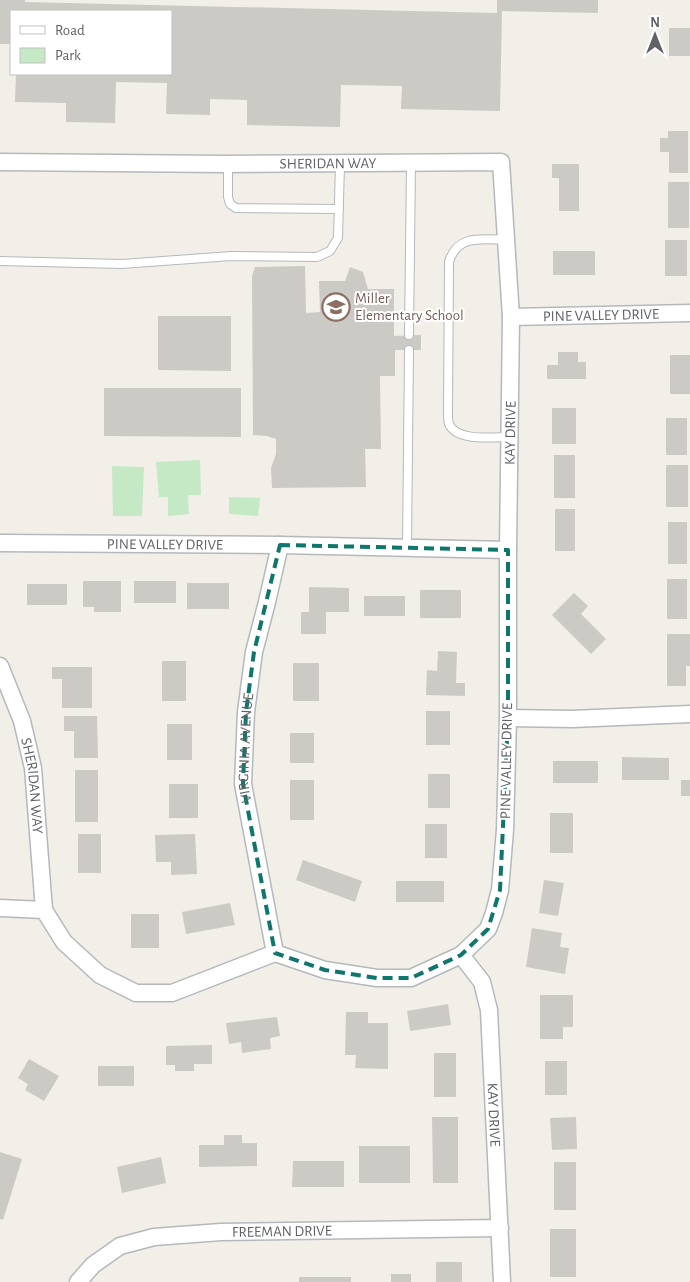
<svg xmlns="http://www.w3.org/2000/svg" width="690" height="1282" font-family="'Alegreya Sans',sans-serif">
  <rect width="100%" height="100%" fill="#f1efe8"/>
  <g fill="#c5e8c5">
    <polygon points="200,460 201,495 188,495 189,514 168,516 168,497 159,497 156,462"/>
    <polygon points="112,466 144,467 142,516 113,516"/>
    <polygon points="229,497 260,498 258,516 229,514"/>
  </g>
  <g fill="#cccac5">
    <polygon points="0,0 25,0 25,2 497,13 497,0 598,0 598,13 502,11 500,111 401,109 402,86 341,85 340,127 247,125 247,100 210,99 210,115 166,114 167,83 116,82 115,123 66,122 66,103 15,102 16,74 171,74 171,11 11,11 11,44 0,44"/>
    <rect x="669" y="28" width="21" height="28"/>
    <polygon points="668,131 688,131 688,173 669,173 669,152 660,152 660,138 668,138"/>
    <polygon points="552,164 579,164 579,211 559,211 559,178 552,178"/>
    <rect x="668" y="182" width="21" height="46"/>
    <rect x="665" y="240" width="22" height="36"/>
    <rect x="553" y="251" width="42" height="24"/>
    <polygon points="305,266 306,313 320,312 319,281 345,281 350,267 363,272 368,289 394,289 394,336 421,335 421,350 395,350 395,376 380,376 381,449 365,449 366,487 272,488 271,468 276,454 276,439 267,436 253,435 252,276 255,267"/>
    <polygon points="158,316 231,316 231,371 158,370"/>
    <polygon points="558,352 578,352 578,362 586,362 586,379 547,379 547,365 558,365"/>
    <rect x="670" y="355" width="20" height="39"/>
    <polygon points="104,388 241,388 241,437 104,436"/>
    <rect x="552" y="408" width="24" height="36"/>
    <rect x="666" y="418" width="21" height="37"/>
    <rect x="554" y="455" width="21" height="43"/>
    <rect x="666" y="465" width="22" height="42"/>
    <rect x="555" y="509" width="20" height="42"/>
    <rect x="668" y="522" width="19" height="42"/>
    <rect x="667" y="579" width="20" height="40"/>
    <polygon points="83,581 121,581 121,612 94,612 94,607 83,607"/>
    <rect x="134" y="581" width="42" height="22"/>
    <rect x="187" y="583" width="42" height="26"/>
    <rect x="27" y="584" width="40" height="21"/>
    <polygon points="309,587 349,588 349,612 326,612 326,634 301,634 301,612 309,612"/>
    <rect x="420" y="590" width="41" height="28"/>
    <polygon points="574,593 588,606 581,614 606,639 591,654 552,615"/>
    <rect x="364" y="596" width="41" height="20"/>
    <polygon points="667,634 690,634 690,666 686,666 686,686 667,686"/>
    <polygon points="438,651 457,652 456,683 465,683 465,696 426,695 427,670 437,671"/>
    <rect x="162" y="661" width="24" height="40"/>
    <rect x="293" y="663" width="26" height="38"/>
    <polygon points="52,667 92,667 92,708 62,708 62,679 52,679"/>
    <rect x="426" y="711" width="24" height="34"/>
    <polygon points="64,716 97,716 98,758 74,758 74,731 64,731"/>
    <rect x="167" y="724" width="25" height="36"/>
    <rect x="290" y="733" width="24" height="30"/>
    <polygon points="622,757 669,758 669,780 622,780"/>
    <rect x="553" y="761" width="45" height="22"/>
    <rect x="75" y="770" width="23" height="52"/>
    <rect x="428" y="774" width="22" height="34"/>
    <rect x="290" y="780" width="24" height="40"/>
    <rect x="681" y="780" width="9" height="16"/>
    <rect x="169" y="784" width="29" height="34"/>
    <rect x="550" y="813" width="23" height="40"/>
    <rect x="425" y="824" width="22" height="34"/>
    <rect x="78" y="834" width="23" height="39"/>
    <polygon points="195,834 197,874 171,875 171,862 156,862 155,835"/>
    <polygon points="303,860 362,881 355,902 296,880"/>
    <polygon points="544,880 564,883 558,916 539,913"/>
    <rect x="396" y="881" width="48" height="21"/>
    <polygon points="230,903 235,925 186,934 182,912"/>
    <rect x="131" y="914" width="28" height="34"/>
    <polygon points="532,928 562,933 560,947 569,948 565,974 526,967"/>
    <polygon points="540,995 573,995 573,1027 563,1027 563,1039 540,1039"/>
    <polygon points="448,1004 451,1025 410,1031 407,1011"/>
    <polygon points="346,1012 368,1012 368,1023 388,1023 388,1069 355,1068 356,1055 345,1055"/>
    <polygon points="277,1017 280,1036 270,1038 271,1049 242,1053 241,1042 229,1044 226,1023"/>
    <polygon points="212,1045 212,1064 194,1064 194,1071 175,1071 175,1065 166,1065 166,1046"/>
    <rect x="434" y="1053" width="22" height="44"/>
    <polygon points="29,1059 59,1076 44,1101 25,1090 28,1084 18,1078"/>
    <rect x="545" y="1061" width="22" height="34"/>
    <rect x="98" y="1066" width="36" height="20"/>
    <polygon points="432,1117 458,1117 458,1183 433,1183"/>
    <polygon points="576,1117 577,1149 552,1150 550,1118"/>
    <polygon points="224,1135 242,1135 242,1143 257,1143 257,1166 199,1167 199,1145 224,1145"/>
    <rect x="359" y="1146" width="51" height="37"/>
    <polygon points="0,1152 22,1159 3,1220 0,1219"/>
    <polygon points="161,1157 166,1183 122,1193 117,1167"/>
    <polygon points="293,1161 344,1161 344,1187 292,1187"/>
    <rect x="554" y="1162" width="22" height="48"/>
    <rect x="550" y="1229" width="26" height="48"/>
    <rect x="436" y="1262" width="26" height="20"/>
    <rect x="391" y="1274" width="20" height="8"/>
    <rect x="299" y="1277" width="52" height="5"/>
  </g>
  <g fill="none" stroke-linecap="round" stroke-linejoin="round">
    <g stroke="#b5b8bc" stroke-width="10">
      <g id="service">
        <polyline points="228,164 228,197 230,204 236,208 339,209"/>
        <path d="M506,240C483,239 457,234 449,262L448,412C448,416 448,421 449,424C457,442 493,437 510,437"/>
        <polyline points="0,261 122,264 231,256 317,257 330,251 338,238 340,164"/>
        <polyline points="409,335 411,163"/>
        <polyline points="407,548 409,350"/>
      </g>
    </g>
    <g stroke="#b5b8bc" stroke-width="19">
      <g id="minor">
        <path id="s1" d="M0,162L224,164L501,162L511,317L508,550V718L505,830L500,890L494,913L488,929L461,955L411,978H377L325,970L275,953L172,993H136L100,975L64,942L44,910L0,908"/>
        <path id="s2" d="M511,317L690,313"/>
        <path id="s3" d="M0,543L280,545L508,550"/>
        <path id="s4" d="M0,666L22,721L33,768L44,910"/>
        <polyline points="508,718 572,719 690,714"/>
        <path id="s5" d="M275,953L243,784L246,712L254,652L267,602L280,545"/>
        <path id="s6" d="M461,955L482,982L489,1010L502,1282"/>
        <path id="s7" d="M78,1282L93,1265L120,1246L154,1237L221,1232L500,1228"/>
      </g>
    </g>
    <use href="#service" stroke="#fff" stroke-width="8"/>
    <use href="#minor" stroke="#fff" stroke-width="16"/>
  </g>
  <path fill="none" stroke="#0f766e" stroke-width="4" stroke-dasharray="10 6" stroke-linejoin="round" d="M280,545L508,550V718L500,890L488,929L461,955L411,978H377L325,970L275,953L243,784L246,712L254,652Z"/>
  <defs>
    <g id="school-ring" transform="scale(1.4375)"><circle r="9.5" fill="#fff" stroke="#8d6e63" stroke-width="1.5"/><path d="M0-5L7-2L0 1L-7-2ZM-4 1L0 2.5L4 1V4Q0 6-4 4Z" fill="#8d6e63"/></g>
  </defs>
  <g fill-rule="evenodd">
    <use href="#school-ring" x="336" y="307"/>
  </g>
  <g text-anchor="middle" stroke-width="4" stroke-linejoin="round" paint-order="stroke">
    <g font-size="15" fill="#5f6368" stroke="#fff">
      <text dy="5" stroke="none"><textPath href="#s1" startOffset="328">SHERIDAN WAY</textPath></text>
      <text dy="5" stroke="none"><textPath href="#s2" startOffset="90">PINE VALLEY DRIVE</textPath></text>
      <text transform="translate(510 433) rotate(-89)" y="5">KAY DRIVE</text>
      <text dy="5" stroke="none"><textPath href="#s3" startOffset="165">PINE VALLEY DRIVE</textPath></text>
      <text dy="5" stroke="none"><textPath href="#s5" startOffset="208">VIRGINIA AVENUE</textPath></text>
      <text transform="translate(506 761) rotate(-89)" y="5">PINE VALLEY DRIVE</text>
      <text dy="5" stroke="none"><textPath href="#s4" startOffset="125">SHERIDAN WAY</textPath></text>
      <text dy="5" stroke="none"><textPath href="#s6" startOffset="168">KAY DRIVE</textPath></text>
      <text dy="5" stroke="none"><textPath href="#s7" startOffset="219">FREEMAN DRIVE</textPath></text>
    </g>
    <g font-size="15" fill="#785e54" stroke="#fff" text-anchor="start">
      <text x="355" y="303">Miller<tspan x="355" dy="17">Elementary School</tspan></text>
    </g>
  </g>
  <rect x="10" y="10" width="162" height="65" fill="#ffffff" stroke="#bfc1c3"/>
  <rect x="20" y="26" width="25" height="8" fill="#ffffff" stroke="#bfc1c3"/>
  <text x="55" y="35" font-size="15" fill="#5f6368">Road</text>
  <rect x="20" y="48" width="25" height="15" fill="#c5e8c5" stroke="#bfc1c3"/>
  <text x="55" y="60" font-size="15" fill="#5f6368">Park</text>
  <g transform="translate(655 35)" stroke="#ffffff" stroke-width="4" paint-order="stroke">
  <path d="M0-4L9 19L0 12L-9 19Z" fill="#5f6368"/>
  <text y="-8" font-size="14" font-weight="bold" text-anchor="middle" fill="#5f6368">N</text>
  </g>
</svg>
